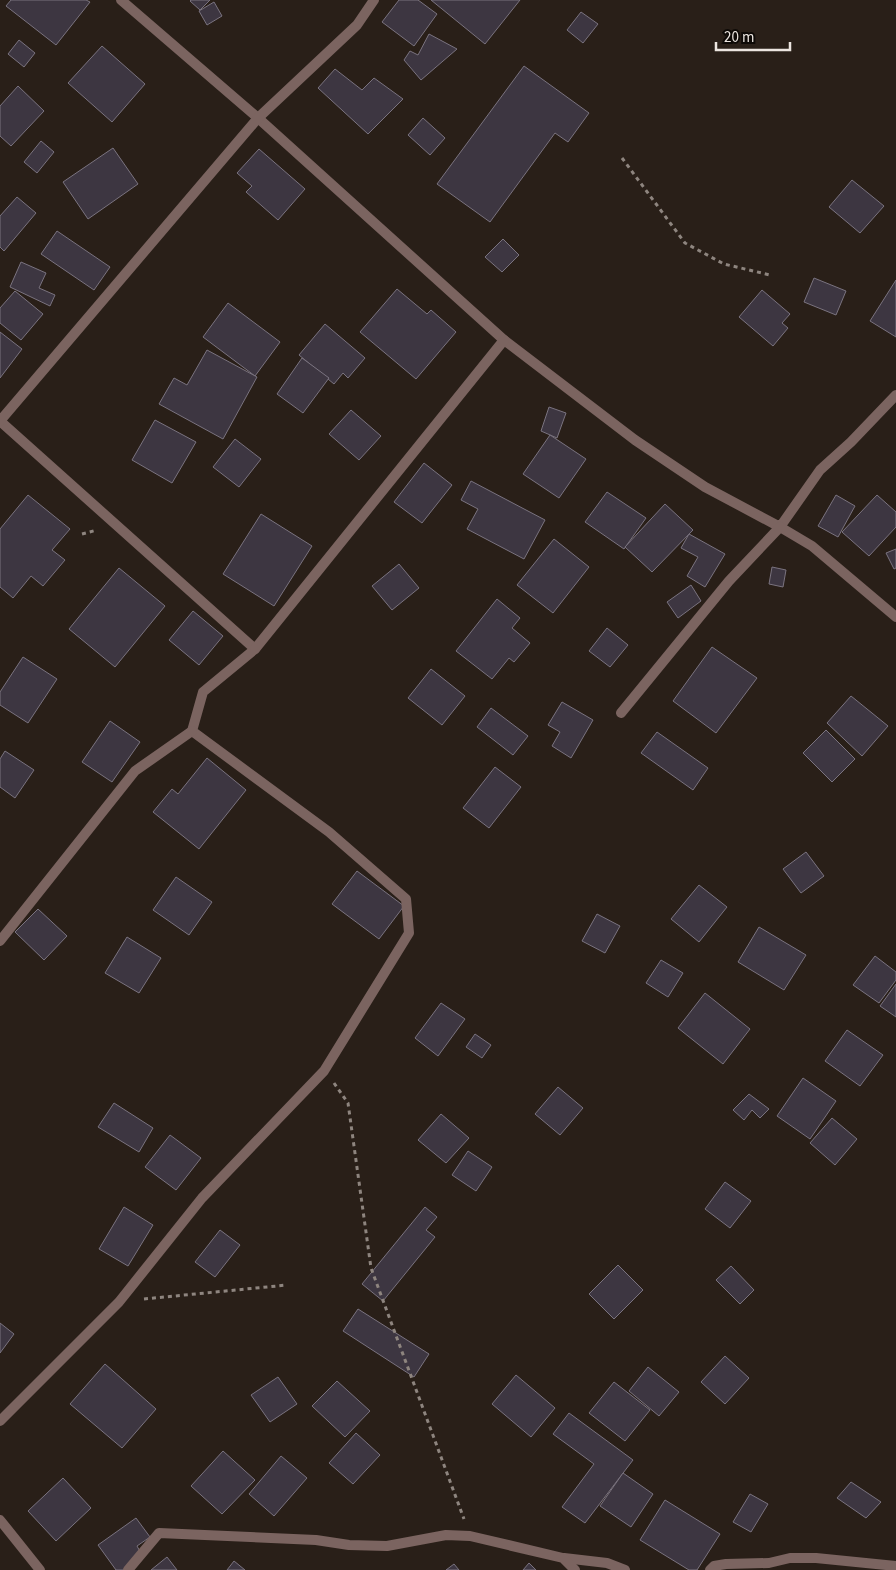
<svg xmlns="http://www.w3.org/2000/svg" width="896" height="1570" font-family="'Source Sans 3',sans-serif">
  <rect width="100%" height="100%" fill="#291f18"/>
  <g fill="#3d3641" stroke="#7a737f">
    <polygon points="11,0 86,0 90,2 56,45 6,6"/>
    <polygon points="191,0 210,0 200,10 190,1"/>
    <polygon points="399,0 418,0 437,14 414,46 382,22"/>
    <polygon points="431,0 520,0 485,44"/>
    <polygon points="214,2 222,16 207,25 199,11"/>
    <polygon points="581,12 598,24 583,43 567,30"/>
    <polygon points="429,34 457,49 421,80 404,60 410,51 418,55"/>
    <polygon points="19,40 35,53 24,67 8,54"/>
    <polygon points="102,46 145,84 112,122 68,83"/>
    <polygon points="524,66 589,113 568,142 555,133 490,222 437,184"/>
    <polygon points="335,69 362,90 374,78 403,99 368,134 318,88"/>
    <polygon points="18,86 44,111 11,146 0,136 0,106"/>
    <polygon points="423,118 445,138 430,155 408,135"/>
    <polygon points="41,141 54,152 37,173 24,162"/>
    <polygon points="113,148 138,184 88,219 63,182"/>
    <polygon points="259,149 305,189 278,220 246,192 252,186 237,173"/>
    <polygon points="852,180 884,206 860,233 829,207"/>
    <polygon points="17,197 36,213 4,251 0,247 0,216"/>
    <polygon points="57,231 110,267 94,290 41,254"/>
    <polygon points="503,239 519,255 502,272 485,257"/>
    <polygon points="21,262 46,273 39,288 55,295 50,306 10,287"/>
    <polygon points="814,278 846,291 836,315 804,302"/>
    <polygon points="896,280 896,337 870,321"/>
    <polygon points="397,289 427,314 431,310 456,332 416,379 360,332"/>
    <polygon points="762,290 790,314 782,323 788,328 773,346 739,317"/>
    <polygon points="15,291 43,314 21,340 0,323 0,308"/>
    <polygon points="228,303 280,342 255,376 203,337"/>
    <polygon points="325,324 365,358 348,378 343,373 334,384 299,355"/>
    <polygon points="0,332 22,349 0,378"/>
    <polygon points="207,350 257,377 223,439 159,404 174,378 187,385"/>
    <polygon points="302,358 329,378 303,413 277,394"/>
    <polygon points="549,407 566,413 557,438 541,431"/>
    <polygon points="351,410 381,436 359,460 329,434"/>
    <polygon points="155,420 196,442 172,483 132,460"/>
    <polygon points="550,435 586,459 559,498 523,474"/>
    <polygon points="235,439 261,459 239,487 213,467"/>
    <polygon points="424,463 452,485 422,523 394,502"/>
    <polygon points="471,481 545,520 524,559 467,529 478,509 461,500"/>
    <polygon points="607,492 646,518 624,549 585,522"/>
    <polygon points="28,495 70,529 52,550 65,560 43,586 31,576 13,598 0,587 0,529"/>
    <polygon points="836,495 855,506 838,537 818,526"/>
    <polygon points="877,495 896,512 896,527 869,556 842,532"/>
    <polygon points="665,504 693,530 652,572 625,547"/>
    <polygon points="261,514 312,546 274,606 223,574"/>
    <polygon points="689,534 725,554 705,587 687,576 698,557 681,548"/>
    <polygon points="554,539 589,567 553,613 517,585"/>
    <polygon points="896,549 896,568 894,569 886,553"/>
    <polygon points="399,564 419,588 392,610 372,586"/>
    <polygon points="772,567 786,570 783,587 769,584"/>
    <polygon points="119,568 165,606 115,667 69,629"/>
    <polygon points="691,585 701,601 678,618 667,602"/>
    <polygon points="497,599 520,618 512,628 530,643 514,662 509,658 492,679 456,651"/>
    <polygon points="193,611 223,636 199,665 169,640"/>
    <polygon points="607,628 628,645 610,667 589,651"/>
    <polygon points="712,647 757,678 716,733 673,701"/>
    <polygon points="23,657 57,679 28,723 0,705 0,692"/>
    <polygon points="431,669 465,696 442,725 408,698"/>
    <polygon points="851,696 888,726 862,756 827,723"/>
    <polygon points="562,702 593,720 571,758 552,746 560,732 548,725"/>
    <polygon points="491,708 528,736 513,755 477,727"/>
    <polygon points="110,721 140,742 112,782 82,762"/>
    <polygon points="826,730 855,759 832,782 803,753"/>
    <polygon points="657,732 708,768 693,790 641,753"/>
    <polygon points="5,751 34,770 15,798 0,787 0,759"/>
    <polygon points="207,758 246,790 199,849 153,812 172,789 178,794"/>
    <polygon points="495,767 521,787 489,828 463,808"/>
    <polygon points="806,852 824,876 801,893 783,869"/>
    <polygon points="357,871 404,906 379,939 332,904"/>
    <polygon points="176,877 212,902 189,935 153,910"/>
    <polygon points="699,885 727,907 699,942 671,919"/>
    <polygon points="38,909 67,936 44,960 15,932"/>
    <polygon points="597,914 620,926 605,953 582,941"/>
    <polygon points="759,927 806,955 784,990 738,962"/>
    <polygon points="127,937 161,958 139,993 105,973"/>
    <polygon points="875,956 896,972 896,980 879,1003 853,985"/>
    <polygon points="661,960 683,973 668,997 646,983"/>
    <polygon points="896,984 896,1017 880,1006"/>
    <polygon points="705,993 750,1029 723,1064 678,1028"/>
    <polygon points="441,1003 465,1019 438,1056 415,1038"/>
    <polygon points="847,1030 883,1055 860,1086 825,1061"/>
    <polygon points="475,1034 491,1045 482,1058 466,1047"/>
    <polygon points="803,1078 836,1101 810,1139 777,1116"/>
    <polygon points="558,1087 583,1108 560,1135 535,1114"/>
    <polygon points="749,1094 769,1109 760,1118 752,1110 744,1120 733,1110"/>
    <polygon points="114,1103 153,1128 139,1152 98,1127"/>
    <polygon points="441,1114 469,1138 446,1163 418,1140"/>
    <polygon points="832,1118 857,1139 835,1165 810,1143"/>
    <polygon points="170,1135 201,1158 176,1190 145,1167"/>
    <polygon points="468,1151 492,1167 476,1191 452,1175"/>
    <polygon points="725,1182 751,1201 730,1228 705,1209"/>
    <polygon points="124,1207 153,1225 128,1266 99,1249"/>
    <polygon points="425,1207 437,1217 426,1230 435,1237 383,1301 362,1284"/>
    <polygon points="220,1230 240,1245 215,1277 195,1262"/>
    <polygon points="618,1265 643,1290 614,1319 589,1294"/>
    <polygon points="731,1266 754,1290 740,1304 716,1280"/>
    <polygon points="358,1309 429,1354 414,1377 343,1331"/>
    <polygon points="0,1323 14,1334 0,1353"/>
    <polygon points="725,1356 749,1378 725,1404 701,1382"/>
    <polygon points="105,1364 156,1409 122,1448 70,1404"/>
    <polygon points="648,1367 679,1392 659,1416 629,1391"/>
    <polygon points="516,1375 555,1408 531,1437 492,1404"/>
    <polygon points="278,1377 297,1404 270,1422 251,1395"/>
    <polygon points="337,1381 370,1411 345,1437 312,1406"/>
    <polygon points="614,1382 650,1410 625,1441 589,1413"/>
    <polygon points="569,1413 633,1460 585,1523 562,1507 594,1464 553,1434"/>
    <polygon points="356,1433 380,1455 353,1484 329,1463"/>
    <polygon points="223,1451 255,1480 222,1514 191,1486"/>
    <polygon points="281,1456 307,1478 274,1516 249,1494"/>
    <polygon points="623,1473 653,1494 631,1527 600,1506"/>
    <polygon points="63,1478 91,1508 56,1541 28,1511"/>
    <polygon points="851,1482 881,1502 866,1518 837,1498"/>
    <polygon points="750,1494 768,1504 751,1532 733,1522"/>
    <polygon points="665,1500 720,1534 697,1570 689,1570 640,1540"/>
    <polygon points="136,1518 150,1537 137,1546 143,1557 124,1570 116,1570 98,1545"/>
    <polygon points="167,1557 177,1570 151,1570"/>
    <polygon points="234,1561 245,1570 227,1570"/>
    <polygon points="529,1563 536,1570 523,1570"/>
    <polygon points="454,1564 459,1570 446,1570"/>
  </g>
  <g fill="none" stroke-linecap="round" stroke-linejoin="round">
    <g stroke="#8e857f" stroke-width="3" stroke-dasharray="4 4" stroke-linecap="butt">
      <polyline points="622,158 685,243 724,264 770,275"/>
      <polyline points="82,534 97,530"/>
      <polyline points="334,1083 348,1103 371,1268 464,1519"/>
      <polyline points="144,1299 287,1285"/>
    </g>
    <g stroke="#7b6460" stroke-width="10">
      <polyline points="121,0 258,118 504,340 635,440 705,487 780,527 820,470 851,442 896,395"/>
      <polyline points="0,421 255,649 203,692 192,731 329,832 406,899 409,933 324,1071 202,1198 119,1302 0,1421"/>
      <polyline points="0,421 258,118 357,25 374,0"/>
      <polyline points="255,649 504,340"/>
      <polyline points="621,713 729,581 780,527 812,546 896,617"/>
      <polyline points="0,941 135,771 192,731"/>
      <polyline points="0,1520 40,1570"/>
      <polyline points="564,1558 607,1563 625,1570"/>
      <polyline points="128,1570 159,1533 316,1540 349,1545 387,1546 446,1535 470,1536 563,1558 575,1570"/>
      <polyline points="710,1570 714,1566 726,1564 769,1563 790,1558 816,1558 896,1566"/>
    </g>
  </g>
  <path d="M716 42v8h74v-8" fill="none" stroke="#ece5e0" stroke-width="2.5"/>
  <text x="724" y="42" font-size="15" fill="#ece5e0" stroke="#0e0a07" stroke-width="4" paint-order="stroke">20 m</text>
</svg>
